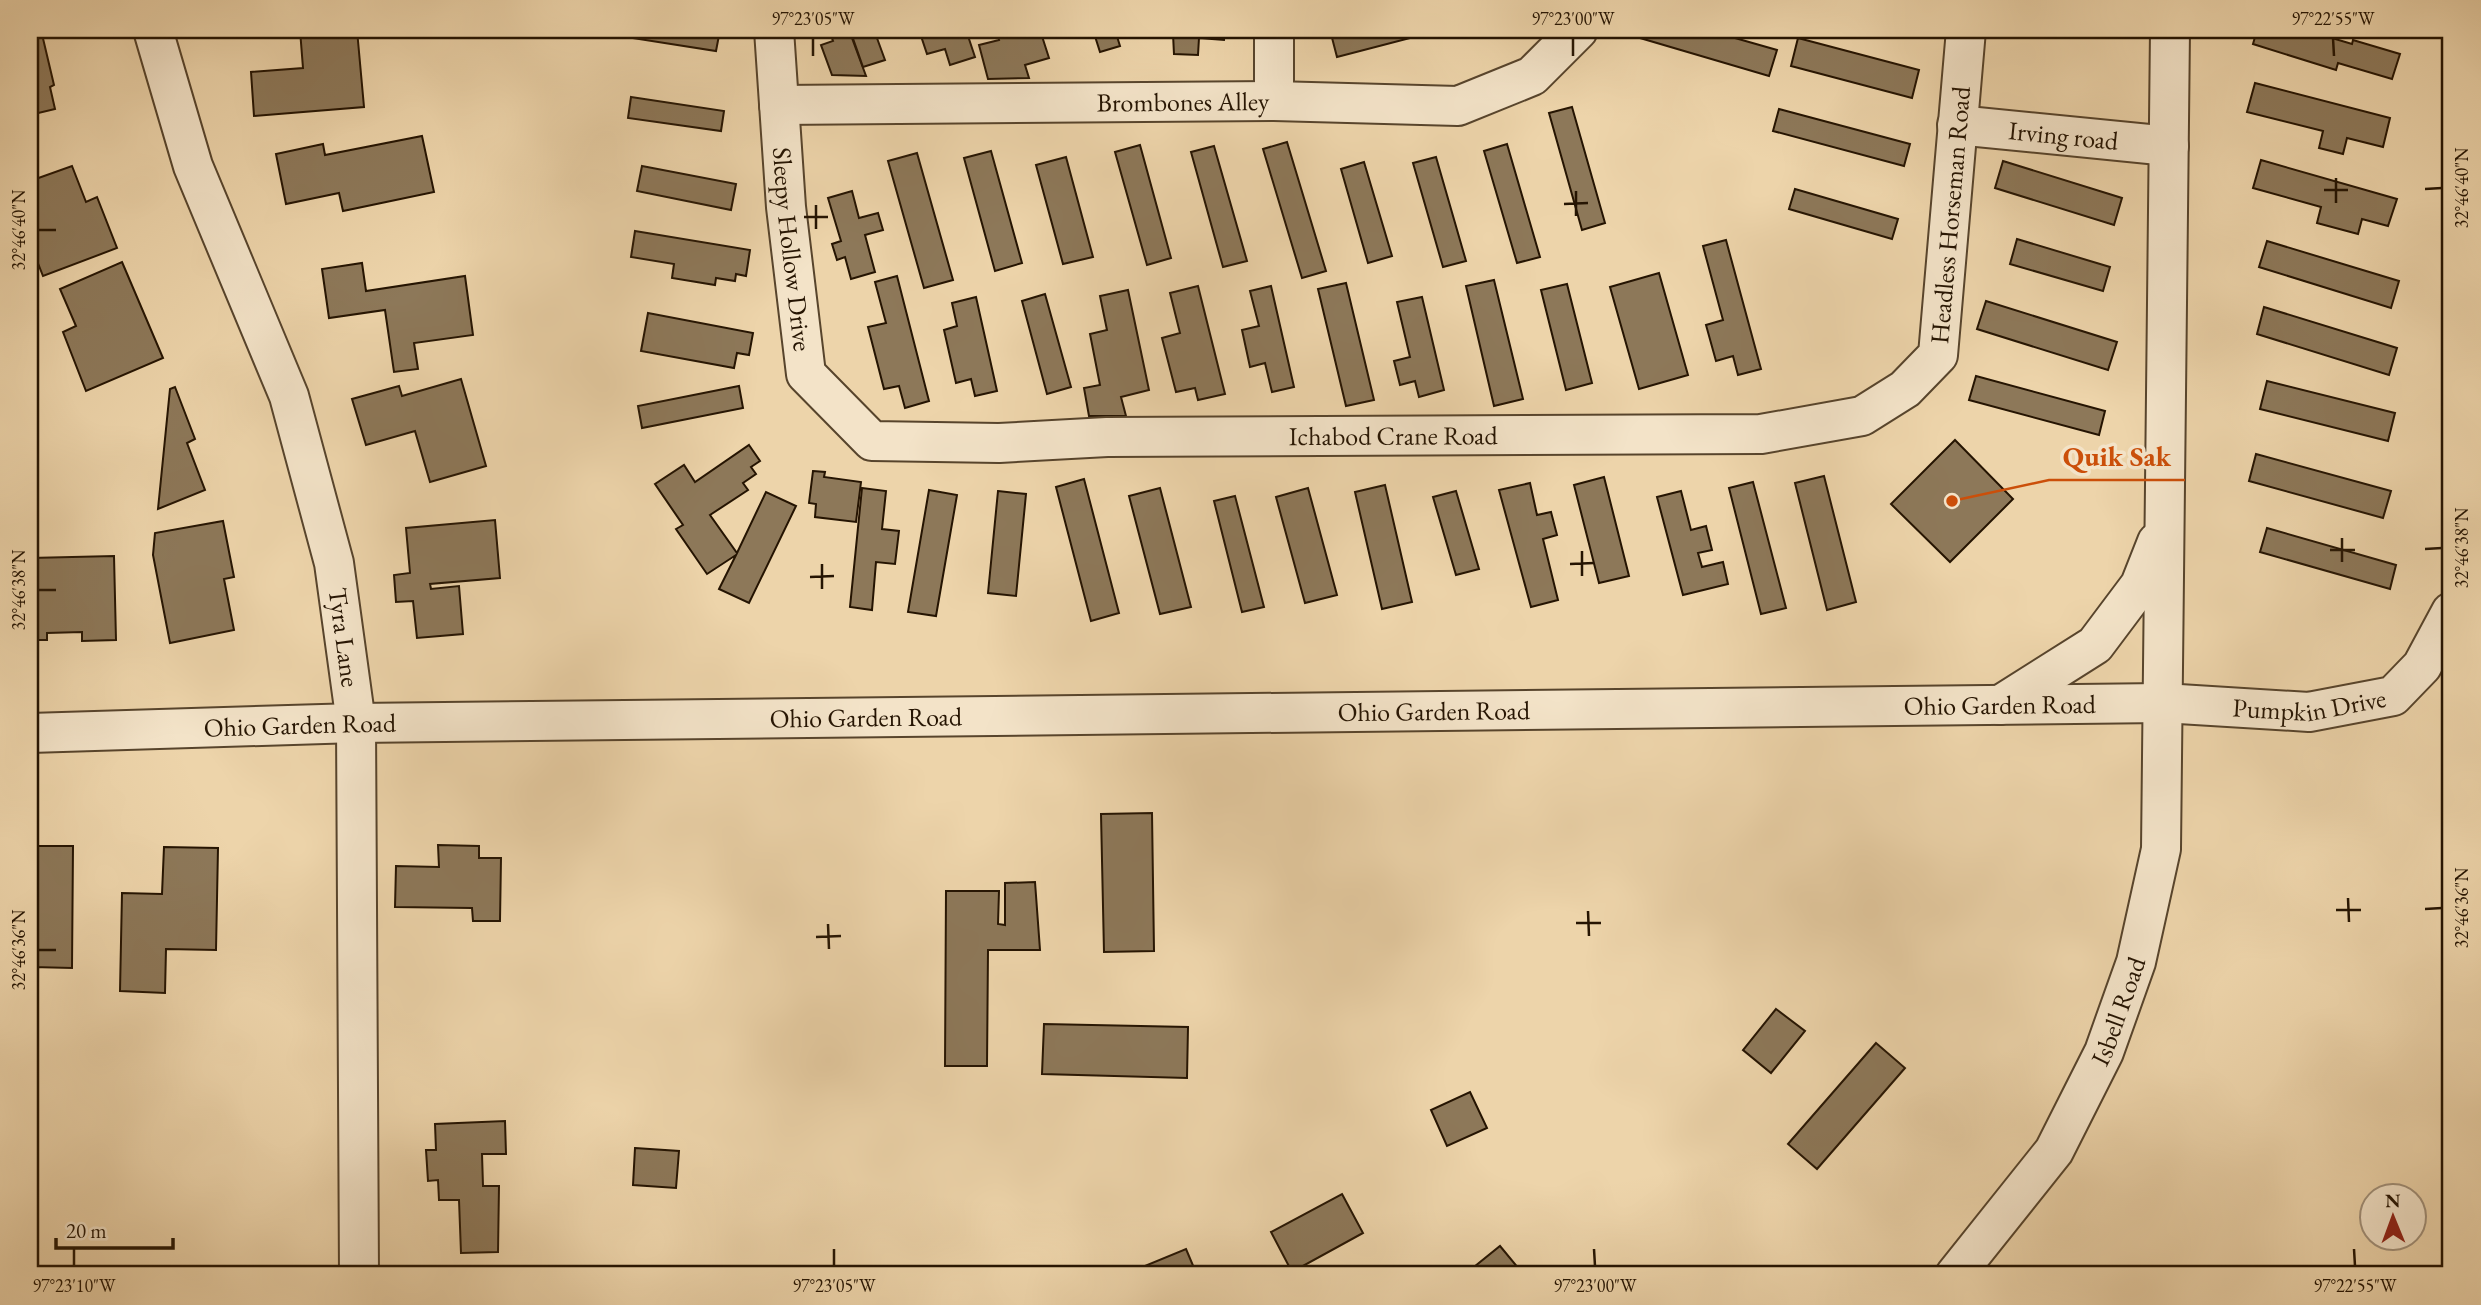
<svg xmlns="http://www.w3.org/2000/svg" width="2481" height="1305" font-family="'EB Garamond',serif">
  <rect width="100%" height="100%" fill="#edd4aa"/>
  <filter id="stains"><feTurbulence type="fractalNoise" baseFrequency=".00286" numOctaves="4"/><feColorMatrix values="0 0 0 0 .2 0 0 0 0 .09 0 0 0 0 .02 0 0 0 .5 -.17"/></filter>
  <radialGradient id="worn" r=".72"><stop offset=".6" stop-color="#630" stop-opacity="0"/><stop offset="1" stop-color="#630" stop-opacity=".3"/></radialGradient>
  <g fill="#8d7859" stroke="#251402" stroke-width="2">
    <polygon points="30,30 41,30 54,85 50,87 55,109 30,115"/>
    <polygon points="300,30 357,30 364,107 254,116 251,72 303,68"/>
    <polygon points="628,30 720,30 716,51 626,37"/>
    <polygon points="829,30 849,30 866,76 832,75 821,45 833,41"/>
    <polygon points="850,30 874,30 885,60 863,67"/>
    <polygon points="919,30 966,30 975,57 950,65 945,49 927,54"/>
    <polygon points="996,30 1040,30 1049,58 1025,65 1029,78 988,79 979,45 999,40"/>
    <polygon points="1093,30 1115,30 1120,46 1100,52"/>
    <polygon points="1139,30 1225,30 1224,40 1199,38 1198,55 1174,54 1173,34"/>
    <polygon points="1330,30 1437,30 1437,31 1337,57"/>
    <polygon points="1642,30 1707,30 1777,50 1769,76 1640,38"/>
    <polygon points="2257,30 2305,30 2352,44 2353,40 2400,54 2392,79 2338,63 2336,70 2253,44"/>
    <polygon points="1798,38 1919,70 1912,98 1791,66"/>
    <polygon points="2255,83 2390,118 2383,147 2347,138 2343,154 2319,148 2323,131 2247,112"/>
    <polygon points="631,97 724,111 721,131 628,118"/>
    <polygon points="1572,107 1605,223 1582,230 1549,113"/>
    <polygon points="1779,109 1910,144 1904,166 1773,131"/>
    <polygon points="422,136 434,192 343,211 339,193 286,204 276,154 323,144 325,155"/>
    <polygon points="1287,142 1326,271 1302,278 1263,149"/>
    <polygon points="1507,144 1540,257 1517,263 1484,151"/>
    <polygon points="1140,145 1171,258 1147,265 1115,152"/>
    <polygon points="1214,146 1247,261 1223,267 1191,152"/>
    <polygon points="991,151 1022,263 995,271 964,158"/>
    <polygon points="917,153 953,280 924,288 888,161"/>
    <polygon points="1066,157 1093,257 1063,264 1036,165"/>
    <polygon points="1436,157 1466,261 1443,267 1413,163"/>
    <polygon points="2261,160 2397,199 2388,226 2362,219 2358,234 2317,223 2321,207 2253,188"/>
    <polygon points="2003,161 2122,198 2114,225 1995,188"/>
    <polygon points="1364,162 1392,256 1368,263 1341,169"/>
    <polygon points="72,166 86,202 97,197 117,248 43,276 30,243 30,181"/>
    <polygon points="642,166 736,184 731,210 637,191"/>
    <polygon points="1795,189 1898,219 1892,239 1789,209"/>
    <polygon points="852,191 859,218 878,213 883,230 865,235 875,272 851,279 845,257 837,260 832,244 841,241 828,198"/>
    <polygon points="635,231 750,250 746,276 736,274 735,281 716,278 715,285 672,278 674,264 631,257"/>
    <polygon points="2017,239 2110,267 2103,291 2010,264"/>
    <polygon points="1726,240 1761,369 1738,375 1733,356 1716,361 1706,325 1723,320 1703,246"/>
    <polygon points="2267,241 2399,281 2391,308 2259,267"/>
    <polygon points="122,262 163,358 86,391 63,332 76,326 60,289"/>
    <polygon points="362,263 366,291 465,276 473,335 414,343 418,369 394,372 385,310 329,318 322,269"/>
    <polygon points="1659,273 1688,375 1639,389 1610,287"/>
    <polygon points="897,276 929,401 905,408 899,386 884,389 868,327 886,323 875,282"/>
    <polygon points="1494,280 1523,399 1494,406 1466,286"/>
    <polygon points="1346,283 1374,400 1346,406 1318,289"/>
    <polygon points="1567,284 1592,383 1566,390 1541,290"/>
    <polygon points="1198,286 1225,394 1198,400 1195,388 1176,392 1162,338 1180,333 1170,293"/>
    <polygon points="1271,286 1294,387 1272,392 1265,363 1250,367 1242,330 1259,326 1250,291"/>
    <polygon points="1128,290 1149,390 1121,397 1126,416 1089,416 1084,388 1100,385 1090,334 1107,330 1100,296"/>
    <polygon points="1045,294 1071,387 1047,394 1022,301"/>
    <polygon points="976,297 997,391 975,396 971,379 956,383 944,330 957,326 952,303"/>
    <polygon points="1422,297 1444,390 1419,397 1415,381 1400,385 1394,361 1410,357 1397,302"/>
    <polygon points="1986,301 2117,342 2108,370 1977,329"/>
    <polygon points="2264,307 2397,348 2389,375 2257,334"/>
    <polygon points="648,313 753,333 749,355 737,353 734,368 641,351"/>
    <polygon points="1976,376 2105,411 2099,435 1969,400"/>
    <polygon points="461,379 486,466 430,482 415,431 366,445 352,399 399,386 402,396"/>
    <polygon points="2267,381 2395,413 2388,441 2260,409"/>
    <polygon points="739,386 743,408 642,428 638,406"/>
    <polygon points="175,387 195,439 187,443 205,490 158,509 170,389"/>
    <polygon points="1955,440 2013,499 1950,562 1891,504"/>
    <polygon points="749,445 760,461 751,467 756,474 743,483 748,490 710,515 737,553 766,492 796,506 749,603 719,589 736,555 707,574 676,529 683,525 655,484 684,465 695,482"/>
    <polygon points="2256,454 2391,491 2383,518 2249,481"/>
    <polygon points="813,471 825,472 824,477 861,482 856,522 815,517 816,504 809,503"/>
    <polygon points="1824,476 1856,602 1827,610 1795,483"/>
    <polygon points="1604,477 1629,576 1599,583 1574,485"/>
    <polygon points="1084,479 1119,613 1091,621 1056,487"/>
    <polygon points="1753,482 1786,608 1761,614 1729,488"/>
    <polygon points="1530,483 1537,515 1551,512 1557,535 1543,539 1558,600 1531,607 1499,490"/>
    <polygon points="1385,485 1412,602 1382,609 1355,492"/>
    <polygon points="862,488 886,491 882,529 899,531 895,564 876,562 872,610 850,607"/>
    <polygon points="1160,488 1191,607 1160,614 1129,496"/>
    <polygon points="1308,488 1337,595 1305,603 1276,497"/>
    <polygon points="929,490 957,495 936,616 908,612"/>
    <polygon points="998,491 1026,494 1016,596 988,593"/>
    <polygon points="1456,491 1479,569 1456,575 1433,497"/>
    <polygon points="1681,491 1691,530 1706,526 1712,550 1698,553 1702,567 1723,562 1728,584 1683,595 1657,497"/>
    <polygon points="1235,496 1264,607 1242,612 1214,501"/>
    <polygon points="495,520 500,578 430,584 431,589 459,586 463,634 417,638 413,601 396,602 394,575 410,573 406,528"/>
    <polygon points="223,521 234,577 224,579 234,630 170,643 153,555 155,533"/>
    <polygon points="2267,528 2396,565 2390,589 2260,552"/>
    <polygon points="114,556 116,640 82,641 82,632 47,633 47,640 30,640 30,558"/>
    <polygon points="1152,813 1154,951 1104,952 1101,814"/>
    <polygon points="438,845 479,846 479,858 501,858 500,921 473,921 472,908 395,907 396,866 439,867"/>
    <polygon points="30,846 73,846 72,968 32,967 31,999"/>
    <polygon points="164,847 218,848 216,950 166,949 165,993 120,991 122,893 162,894"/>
    <polygon points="1035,882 1040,950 988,950 987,1066 945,1066 946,891 999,891 998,924 1005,925 1005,883"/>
    <polygon points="1776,1009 1805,1031 1771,1073 1743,1050"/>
    <polygon points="1044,1024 1188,1027 1187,1078 1042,1074"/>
    <polygon points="1876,1043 1905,1068 1817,1169 1788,1144"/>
    <polygon points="1470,1092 1487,1128 1447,1146 1431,1110"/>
    <polygon points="505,1121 506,1154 482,1154 483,1186 499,1186 498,1252 461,1253 459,1200 439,1200 438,1180 428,1181 426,1150 436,1150 435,1124"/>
    <polygon points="635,1148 679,1151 676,1188 633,1185"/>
    <polygon points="1342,1194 1363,1233 1292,1272 1271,1232"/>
    <polygon points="1500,1246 1524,1275 1464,1275"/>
    <polygon points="1186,1249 1197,1275 1137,1275 1135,1270"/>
  </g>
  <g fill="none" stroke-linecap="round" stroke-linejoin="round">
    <g stroke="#57442c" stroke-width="42">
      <g id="minor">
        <path id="s1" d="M153,30L193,166L289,396L334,563L356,723L359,1275"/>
        <path id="s2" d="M774,30L786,207L806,374L872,441L999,443L1107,437L1761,434L1862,416L1905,389L1938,355L1966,30"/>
        <polyline points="1274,101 1274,30"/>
        <path id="s3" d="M779,105L1274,101L1458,106L1532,76L1578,30"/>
        <path id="s4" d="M1957,125L2169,146"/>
        <path id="s5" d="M2163,703L2309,712L2393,696L2422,666L2451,612"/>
      </g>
    </g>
    <g stroke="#57442c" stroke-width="42">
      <g id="tertiary">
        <polyline points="2000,705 2095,645 2140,585 2157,542"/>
        <path id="s6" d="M30,733L356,723L2163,703"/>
        <path id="s7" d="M1955,1275L2054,1151L2104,1052L2136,962L2161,849L2170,30"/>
      </g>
    </g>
    <use href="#minor" stroke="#f3e3c8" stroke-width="38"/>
    <use href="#tertiary" stroke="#f3e3c8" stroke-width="38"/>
  </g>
  <path fill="none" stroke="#251402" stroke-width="2.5" d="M813,38V56M1573,38V56M2333,38L2334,56M2336,178V203M2425,189L2442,188M2324,190H2348M1576,191V216M1564,204L1588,203M816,205V229M804,217H828M38,230H56M2342,538V562M2425,549L2442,548M2330,550H2355M1582,551V576M822,564V589M1570,564L1594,563M810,577L834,576M38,590H56M2348,898L2349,922M2425,909L2442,908M2336,910H2361M1588,911L1589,936M1576,923H1601M828,924L829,949M816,937L841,936M38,950H56M74,1249V1266M834,1249V1266M1594,1249L1595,1266M2354,1249L2355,1266"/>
  <g text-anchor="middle" stroke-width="7" stroke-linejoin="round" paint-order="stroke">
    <g font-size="26" fill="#251402" stroke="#f3e3c8">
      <text dy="9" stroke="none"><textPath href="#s3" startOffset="404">Brombones Alley</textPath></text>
      <text dy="9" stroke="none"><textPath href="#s4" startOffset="107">Irving road</textPath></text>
      <text dy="9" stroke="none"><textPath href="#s2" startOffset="1670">Headless Horseman Road</textPath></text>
      <text dy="9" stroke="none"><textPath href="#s2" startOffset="220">Sleepy Hollow Drive</textPath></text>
      <text dy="9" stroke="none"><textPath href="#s2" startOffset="961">Ichabod Crane Road</textPath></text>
      <text dy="9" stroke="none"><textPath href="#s1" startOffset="639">Tyra Lane</textPath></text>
      <text dy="9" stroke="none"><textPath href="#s5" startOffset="147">Pumpkin Drive</textPath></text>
      <text dy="9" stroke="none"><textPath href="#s6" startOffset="1970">Ohio Garden Road</textPath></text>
      <text dy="9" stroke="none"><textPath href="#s6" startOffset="1404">Ohio Garden Road</textPath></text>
      <text dy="9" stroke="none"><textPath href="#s6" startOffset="836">Ohio Garden Road</textPath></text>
      <text dy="9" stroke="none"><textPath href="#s6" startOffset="270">Ohio Garden Road</textPath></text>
      <text dy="9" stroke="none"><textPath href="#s7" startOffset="313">Isbell Road</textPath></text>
    </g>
  </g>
  <path fill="none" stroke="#cb4f0a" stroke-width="2.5" d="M1952 501L2049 480H2185"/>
  <circle fill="#cb4f0a" stroke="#f3e3c8" stroke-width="2.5" cx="1952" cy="501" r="7"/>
  <g font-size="28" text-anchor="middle" font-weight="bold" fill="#cb4f0a" stroke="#f3e3c8" stroke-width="7" stroke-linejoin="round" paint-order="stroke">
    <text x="2117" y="466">Quik Sak</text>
  </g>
  <rect width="2481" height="1305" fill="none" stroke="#edd4aa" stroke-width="77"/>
  <g transform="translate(2393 1217) rotate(359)"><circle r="33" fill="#f3e3c8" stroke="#a19079" stroke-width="2"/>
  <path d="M0-5L12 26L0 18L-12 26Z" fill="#8f2418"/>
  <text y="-10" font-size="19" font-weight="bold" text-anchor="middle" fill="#251402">N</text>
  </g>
  <path d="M56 1238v10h117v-10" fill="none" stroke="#251402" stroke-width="3.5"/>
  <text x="66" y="1238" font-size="21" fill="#251402" stroke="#f3e3c8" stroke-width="5" paint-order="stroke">20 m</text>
  <rect x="38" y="38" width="2404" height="1228" fill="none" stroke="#251402" stroke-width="2.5"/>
  <g font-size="18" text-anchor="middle" fill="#251402">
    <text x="813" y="25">97°23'05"W</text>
    <text x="1573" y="25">97°23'00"W</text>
    <text x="2333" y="25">97°22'55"W</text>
    <text transform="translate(2462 188) rotate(-90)" y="6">32°46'40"N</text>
    <text transform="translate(19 230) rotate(-90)" y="6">32°46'40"N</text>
    <text transform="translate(2462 548) rotate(-90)" y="6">32°46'38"N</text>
    <text transform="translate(19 590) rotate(-90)" y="6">32°46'38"N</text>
    <text transform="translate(2462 908) rotate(-90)" y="6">32°46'36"N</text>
    <text transform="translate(19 950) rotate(-90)" y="6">32°46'36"N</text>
    <text x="74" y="1292">97°23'10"W</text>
    <text x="834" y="1292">97°23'05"W</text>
    <text x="1595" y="1292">97°23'00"W</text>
    <text x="2355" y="1292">97°22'55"W</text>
  </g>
  <rect width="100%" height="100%" filter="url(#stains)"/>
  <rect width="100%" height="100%" fill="url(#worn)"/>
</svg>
